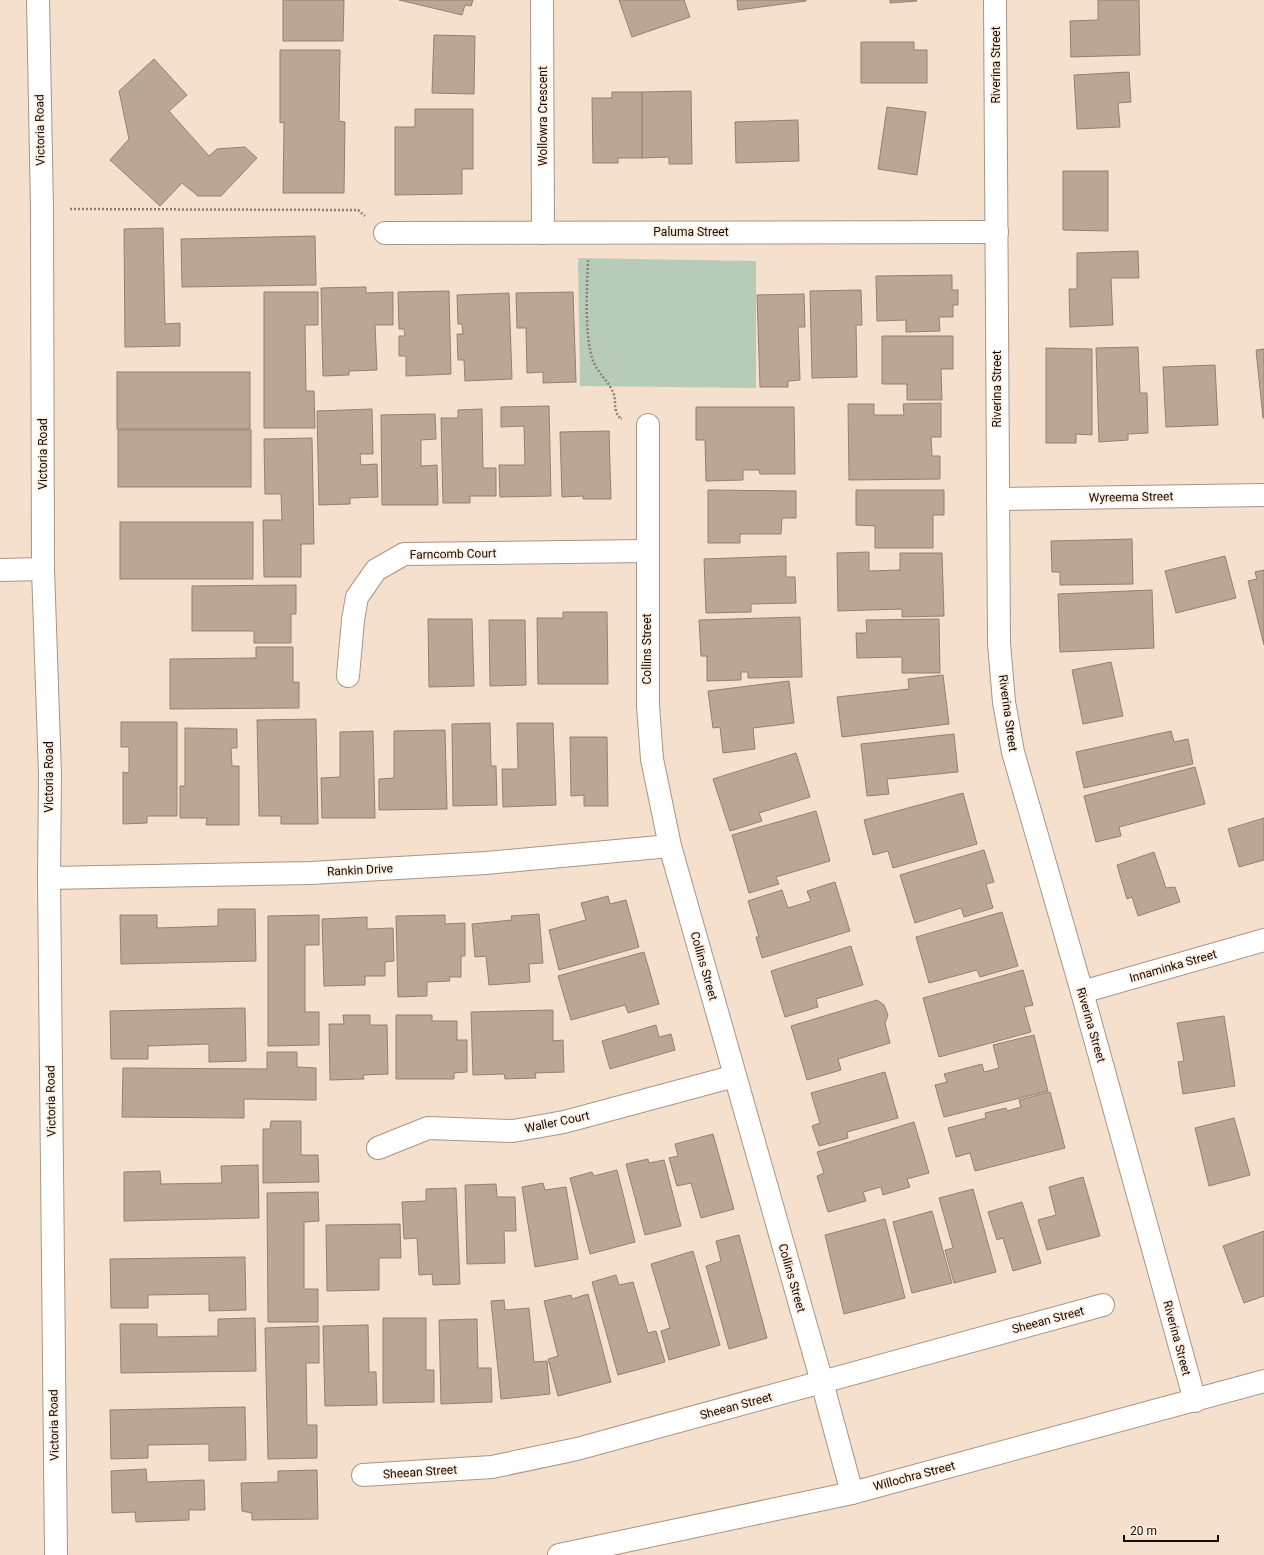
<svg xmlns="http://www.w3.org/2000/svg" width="1264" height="1555" font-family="Roboto,sans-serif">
  <rect width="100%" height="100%" fill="#f5e0ce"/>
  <polygon fill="#b6ccb8" points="578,258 756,261 756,388 580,386"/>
  <g fill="#baa695" stroke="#938070">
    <polygon points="283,0 344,0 343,41 283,41"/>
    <polygon points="399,0 473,0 471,6 465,5 462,15"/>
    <polygon points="619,0 684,0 690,17 632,37"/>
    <polygon points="737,0 806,0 806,1 738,10"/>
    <polygon points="890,0 916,0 917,1 890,3"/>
    <polygon points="1098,0 1139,0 1140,55 1071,57 1070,21 1098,20"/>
    <polygon points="434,35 475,36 474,94 432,93"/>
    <polygon points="861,42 914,42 914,50 927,50 927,83 861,83"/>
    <polygon points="280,50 340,50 339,121 345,122 344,193 283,193 284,122 280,123"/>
    <polygon points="154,59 187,95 169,111 209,156 217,149 245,147 257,158 221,196 198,196 182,183 160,206 110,160 129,139 119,91"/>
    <polygon points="1129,72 1131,102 1118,103 1120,127 1077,129 1074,75"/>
    <polygon points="691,91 692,164 669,164 669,157 642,158 642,92"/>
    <polygon points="612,92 642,92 642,158 618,158 618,163 593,163 592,98 612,98"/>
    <polygon points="887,107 926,112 917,175 878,169"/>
    <polygon points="415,109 473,109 473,169 462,169 462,194 395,195 395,127 415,127"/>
    <polygon points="798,120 799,161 736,163 735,122"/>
    <polygon points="1063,171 1108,171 1108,231 1063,230"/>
    <polygon points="163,228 165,324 180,323 180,346 125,347 124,229"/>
    <polygon points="315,236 316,285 182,287 181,239"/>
    <polygon points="1138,251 1139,278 1111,278 1113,325 1070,327 1069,289 1077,289 1077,253"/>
    <polygon points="952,275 952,290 958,290 958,305 953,305 953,317 939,317 940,331 906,332 906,320 877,321 876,276"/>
    <polygon points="366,287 366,293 393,292 393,325 375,325 377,370 349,371 349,375 323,376 321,288"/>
    <polygon points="861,290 862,325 856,325 857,377 812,378 810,291"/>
    <polygon points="449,291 451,374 406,376 406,356 399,356 399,336 405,336 404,329 399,329 398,292"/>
    <polygon points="264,292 318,292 318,325 305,325 306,391 314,391 315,428 264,428"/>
    <polygon points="573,292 576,382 543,383 543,372 527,373 526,328 517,328 516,293"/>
    <polygon points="509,293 512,379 465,381 464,360 458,360 457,334 463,334 462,324 458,324 457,295"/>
    <polygon points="804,294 805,327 798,327 800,380 788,381 788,387 760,387 757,295"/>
    <polygon points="882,336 953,336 953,369 941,369 942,400 907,400 907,384 882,384"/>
    <polygon points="1138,347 1140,393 1147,393 1148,433 1128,434 1128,440 1099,442 1096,348"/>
    <polygon points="1046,348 1092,349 1092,435 1076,434 1076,443 1046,443"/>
    <polygon points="1264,349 1264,418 1263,418 1256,350"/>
    <polygon points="1215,365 1218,425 1166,427 1163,367"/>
    <rect x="117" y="372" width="133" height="57"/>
    <polygon points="941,403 941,437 931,437 932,456 940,456 940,479 849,480 848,404 874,404 874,415 904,415 903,404"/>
    <polygon points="549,406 551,496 500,497 499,465 525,465 524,426 501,427 501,407"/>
    <polygon points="696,407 794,407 795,474 760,474 759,470 743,470 743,480 706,481 705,440 696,440"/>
    <polygon points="372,409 373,454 360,454 361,465 377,464 378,497 350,498 350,504 319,505 317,411"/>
    <polygon points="482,409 483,468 496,468 496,496 470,496 470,503 443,503 441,418 458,418 458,410"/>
    <polygon points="435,414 436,439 421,440 421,466 437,465 438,505 382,505 381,415"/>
    <rect x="118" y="430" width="133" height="57"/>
    <polygon points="609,431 611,499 583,499 583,496 562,497 560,432"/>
    <polygon points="312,438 314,544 301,544 301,577 264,577 263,520 282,520 281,494 265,494 264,439"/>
    <polygon points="708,490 796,491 796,518 782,518 781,534 740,534 740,543 708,543"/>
    <polygon points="856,490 944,490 944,515 933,515 933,548 875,548 875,526 856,525"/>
    <rect x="120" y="522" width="133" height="57"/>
    <polygon points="1132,539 1133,584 1060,585 1060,572 1052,572 1051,541"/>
    <polygon points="869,552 869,571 900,570 900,553 942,553 944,616 902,617 902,609 838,611 837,553"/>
    <polygon points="786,556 786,577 795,577 796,603 751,604 751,612 706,613 704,559"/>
    <polygon points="1225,556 1236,598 1176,613 1165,571"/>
    <polygon points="1264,570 1264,645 1248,581 1257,579 1255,572"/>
    <polygon points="296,585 296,614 291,614 291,643 254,643 254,631 192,631 192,586"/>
    <polygon points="1152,590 1154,648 1060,652 1058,594"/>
    <polygon points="563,612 607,612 608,684 538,684 537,618 563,618"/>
    <polygon points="800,617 802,677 748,678 748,672 741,672 741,680 707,681 707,656 701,656 699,620"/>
    <polygon points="428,619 472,619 474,686 429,687"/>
    <polygon points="939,619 940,673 902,673 902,657 857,658 856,633 867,633 866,620"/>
    <polygon points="489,620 525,620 526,685 490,686"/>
    <polygon points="256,647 293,647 293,682 299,682 299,708 170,709 170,659 256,658"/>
    <polygon points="1111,662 1123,716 1083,724 1072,670"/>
    <polygon points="943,675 949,724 842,737 837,697 909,689 908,679"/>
    <polygon points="789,681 794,723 753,728 755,749 723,753 720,727 713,728 708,691"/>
    <polygon points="316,719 318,824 281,824 281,816 259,816 257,720"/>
    <polygon points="121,722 177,722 177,816 147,816 147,823 123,824 123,772 129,773 129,747 121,747"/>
    <polygon points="490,723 491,766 496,766 497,805 453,806 452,724"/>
    <polygon points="517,723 553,723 556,805 503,807 502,769 518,769"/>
    <polygon points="185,728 237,729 237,748 231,748 232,766 239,766 239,825 206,825 207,818 180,818 180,786 185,786"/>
    <polygon points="445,730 447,809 379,810 379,779 394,778 394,731"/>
    <polygon points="373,731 375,818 322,818 321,778 340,777 340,732"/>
    <polygon points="1171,731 1174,742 1188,739 1193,764 1084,788 1076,752"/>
    <polygon points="954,734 958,772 887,779 889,794 867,796 861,744"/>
    <polygon points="570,737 607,737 608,806 584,806 584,795 571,796"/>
    <polygon points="796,753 810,797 759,813 762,821 730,831 713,779"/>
    <polygon points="1195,767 1205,804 1119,827 1121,836 1096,842 1084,796"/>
    <polygon points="963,793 977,844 893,868 888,851 873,855 864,820"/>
    <polygon points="816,811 830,861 776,877 779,884 749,893 732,835"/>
    <polygon points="1264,818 1264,860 1239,867 1228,829"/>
    <polygon points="984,850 994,882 986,884 993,908 964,917 961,908 915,923 900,875"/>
    <polygon points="1154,852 1166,888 1175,887 1180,902 1138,916 1132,897 1127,899 1117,865"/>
    <polygon points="835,882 850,931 762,958 756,937 759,937 748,901 782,890 788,908 811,901 807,891"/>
    <polygon points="608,896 610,904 626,900 639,947 559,970 549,930 586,920 581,903"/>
    <polygon points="218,909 255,909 256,961 121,964 120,915 157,915 157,928 218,926"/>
    <polygon points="1002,912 1018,966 980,977 977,970 929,983 916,937"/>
    <polygon points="539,914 543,963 529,964 530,982 489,985 486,956 475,957 472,924 512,920 511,916"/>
    <polygon points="319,915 319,945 305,945 305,1012 319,1012 319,1045 268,1046 268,916"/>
    <polygon points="445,915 445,924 465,923 465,956 461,956 461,977 449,977 450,981 427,982 427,996 398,997 396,916"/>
    <polygon points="367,917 367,929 393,928 394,961 385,962 385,976 365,976 365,985 324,986 322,919"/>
    <polygon points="851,946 863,985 816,999 818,1007 785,1017 771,971"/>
    <polygon points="644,952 659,1004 628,1013 625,1005 571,1020 558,976"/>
    <polygon points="1023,970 1033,1005 1024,1007 1031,1032 939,1057 923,998"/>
    <polygon points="877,1000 884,1005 888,1015 885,1023 890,1043 838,1059 841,1070 807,1080 791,1026"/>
    <polygon points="245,1008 246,1061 209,1062 209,1044 148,1046 148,1059 111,1059 110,1011"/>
    <polygon points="553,1010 553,1041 563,1040 564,1072 535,1073 536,1078 505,1079 504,1074 473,1075 471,1012"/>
    <polygon points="343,1015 370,1015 370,1025 387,1025 388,1074 363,1075 364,1079 330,1080 329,1024 344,1024"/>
    <polygon points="396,1015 432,1015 432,1021 457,1021 457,1040 467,1040 467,1072 454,1073 454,1079 396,1079"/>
    <polygon points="1224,1016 1235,1086 1183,1094 1178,1062 1184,1061 1177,1023"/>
    <polygon points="656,1025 659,1037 671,1034 675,1050 610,1069 602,1041"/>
    <polygon points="1034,1035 1048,1091 944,1117 935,1085 947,1082 944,1074 982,1064 984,1072 999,1068 993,1045"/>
    <polygon points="267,1052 297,1052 297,1067 316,1068 316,1100 244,1099 244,1118 122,1117 123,1068 267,1069"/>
    <polygon points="885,1072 898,1118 847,1132 848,1138 819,1146 812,1126 820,1123 811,1093"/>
    <polygon points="1050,1092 1065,1148 975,1171 970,1153 956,1157 948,1128 986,1118 985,1113 1006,1108 1007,1111 1021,1107 1019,1100"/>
    <polygon points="1234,1118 1250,1175 1209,1186 1195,1128"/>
    <polygon points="271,1121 301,1121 301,1155 318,1155 319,1182 263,1183 263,1129 270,1129"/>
    <polygon points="914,1122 929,1173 907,1179 910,1187 883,1195 881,1187 863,1192 866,1201 828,1212 817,1176 824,1173 817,1152"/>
    <polygon points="713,1134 734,1209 701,1218 691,1183 677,1186 669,1158 678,1156 675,1144"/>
    <polygon points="648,1159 649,1163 664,1160 681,1226 645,1235 626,1164"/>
    <polygon points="258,1165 259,1218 124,1221 124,1172 160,1171 161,1184 222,1183 221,1166"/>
    <polygon points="617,1170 635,1242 590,1254 570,1178 592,1172 594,1176"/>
    <polygon points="1083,1177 1100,1236 1047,1250 1038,1220 1056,1215 1049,1187"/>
    <polygon points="543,1183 545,1190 566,1187 578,1259 535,1267 522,1187"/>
    <polygon points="496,1184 497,1197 515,1197 516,1231 504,1231 505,1263 467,1264 465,1185"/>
    <polygon points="456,1188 460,1284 433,1285 432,1274 419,1275 417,1238 404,1239 402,1202 426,1201 426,1189"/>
    <polygon points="973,1189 996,1272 954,1283 945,1250 953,1248 939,1198"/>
    <polygon points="318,1192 319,1221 304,1222 304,1289 318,1289 318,1322 268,1322 267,1193"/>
    <polygon points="1022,1202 1041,1263 1013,1271 1003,1238 997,1240 988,1212"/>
    <polygon points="932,1211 952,1283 912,1293 893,1222"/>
    <polygon points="885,1219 905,1298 844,1314 825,1235"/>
    <polygon points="400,1224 401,1258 379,1258 379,1290 327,1291 326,1225"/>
    <polygon points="1264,1231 1264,1296 1244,1303 1223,1246"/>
    <polygon points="739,1235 767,1338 729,1349 706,1266 721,1261 716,1241"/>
    <polygon points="693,1251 720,1345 669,1360 661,1331 670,1328 651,1264"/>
    <polygon points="245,1257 246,1310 209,1311 209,1294 148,1295 148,1308 111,1308 110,1259"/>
    <polygon points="616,1275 619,1285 633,1282 648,1333 656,1331 665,1362 618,1375 592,1282"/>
    <polygon points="588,1294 611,1382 558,1396 548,1359 558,1356 544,1301 571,1295 572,1299"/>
    <polygon points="504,1300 505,1310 529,1308 534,1362 547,1361 550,1394 501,1399 491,1301"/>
    <polygon points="255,1318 256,1371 121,1373 120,1324 157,1324 157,1337 218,1336 218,1319"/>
    <polygon points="383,1318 426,1318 426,1370 434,1370 434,1402 383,1403"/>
    <polygon points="477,1319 478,1368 491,1368 492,1402 441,1404 439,1320"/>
    <polygon points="368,1325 369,1372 376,1372 377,1405 325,1406 323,1326"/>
    <polygon points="319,1326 319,1363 306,1363 307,1425 317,1425 317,1458 268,1459 265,1328"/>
    <polygon points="245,1407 246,1460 209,1461 209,1444 148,1445 148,1458 111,1459 110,1410"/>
    <polygon points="146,1469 147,1482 204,1480 205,1510 189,1510 189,1520 136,1522 135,1512 112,1513 111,1471"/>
    <polygon points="317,1470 318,1519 252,1520 252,1513 242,1511 241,1483 278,1482 278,1471"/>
  </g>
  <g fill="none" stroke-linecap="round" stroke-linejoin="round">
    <g stroke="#a89584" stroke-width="24">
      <g id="minor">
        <polyline points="542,0 543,233"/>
        <polyline points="995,0 999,643 1004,702 1013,752 1082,992 1195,1401"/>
        <polyline points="385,233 997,232"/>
        <polyline points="648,425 648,706 652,759 670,846 822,1382 852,1493"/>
        <polyline points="998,499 1264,495"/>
        <polyline points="0,570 43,569"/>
        <polyline points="348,676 353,620 357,597 376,570 404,554 647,551"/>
        <polyline points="49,878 311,873 486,863 670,846"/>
        <polyline points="1082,992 1264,940"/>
        <polyline points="378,1148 428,1128 513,1131 564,1122 735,1076"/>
        <polyline points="363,1475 492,1467 577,1449 1103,1305"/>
        <polyline points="559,1555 852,1493 1264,1381"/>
      </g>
    </g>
    <g stroke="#a89584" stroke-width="24">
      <polyline id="trunk" points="38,0 42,209 43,569 50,774 49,878 56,1555"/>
    </g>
    <g stroke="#8e7f73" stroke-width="2.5" stroke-dasharray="2 2" stroke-linecap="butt">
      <polyline points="70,209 358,210 365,216"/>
      <path d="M588,260C587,289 584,334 593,361C598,373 608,381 613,392C616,399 614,404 616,411C616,413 619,416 620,419H622"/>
    </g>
    <use href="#minor" stroke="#fff" stroke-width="22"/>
    <use href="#trunk" stroke="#fff" stroke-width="22"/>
  </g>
  <g text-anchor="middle" stroke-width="3" stroke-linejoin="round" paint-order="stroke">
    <g font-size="12" fill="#120b06" stroke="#ffeedf">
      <text transform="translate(996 65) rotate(-90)" y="4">Riverina Street</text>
      <text transform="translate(543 116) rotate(-90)" y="4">Wollowra Crescent</text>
      <text transform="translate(40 130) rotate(-91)" y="4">Victoria Road</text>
      <text x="691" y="236">Paluma Street</text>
      <text transform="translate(997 389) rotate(-90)" y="4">Riverina Street</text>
      <text transform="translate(43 454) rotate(-90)" y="4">Victoria Road</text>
      <text transform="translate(1131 497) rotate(-1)" y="4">Wyreema Street</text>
      <text transform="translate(453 554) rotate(-1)" y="4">Farncomb Court</text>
      <text transform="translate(647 649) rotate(-90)" y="4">Collins Street</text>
      <text transform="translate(1008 713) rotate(82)" y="4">Riverina Street</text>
      <text transform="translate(49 777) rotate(-90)" y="4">Victoria Road</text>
      <text transform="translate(360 870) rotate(-3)" y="4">Rankin Drive</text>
      <text transform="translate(704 966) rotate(74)" y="4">Collins Street</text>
      <text transform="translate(1173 966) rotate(-16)" y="4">Innaminka Street</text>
      <text transform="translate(1091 1025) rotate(74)" y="4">Riverina Street</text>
      <text transform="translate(51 1101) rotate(-91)" y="4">Victoria Road</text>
      <text transform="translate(557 1122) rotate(-12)" y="4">Waller Court</text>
      <text transform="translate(792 1278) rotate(74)" y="4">Collins Street</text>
      <text transform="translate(1048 1320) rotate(-15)" y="4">Sheean Street</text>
      <text transform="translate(1177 1338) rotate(75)" y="4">Riverina Street</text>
      <text transform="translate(736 1406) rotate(-15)" y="4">Sheean Street</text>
      <text transform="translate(54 1425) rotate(-91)" y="4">Victoria Road</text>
      <text transform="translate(420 1472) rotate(-4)" y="4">Sheean Street</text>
      <text transform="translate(914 1476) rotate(-15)" y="4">Willochra Street</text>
    </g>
  </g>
  <path d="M1124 1535v6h94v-6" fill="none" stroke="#120b06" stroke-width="2"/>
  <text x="1130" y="1535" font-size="12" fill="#120b06" stroke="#ffeedf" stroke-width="3" paint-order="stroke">20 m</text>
</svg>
